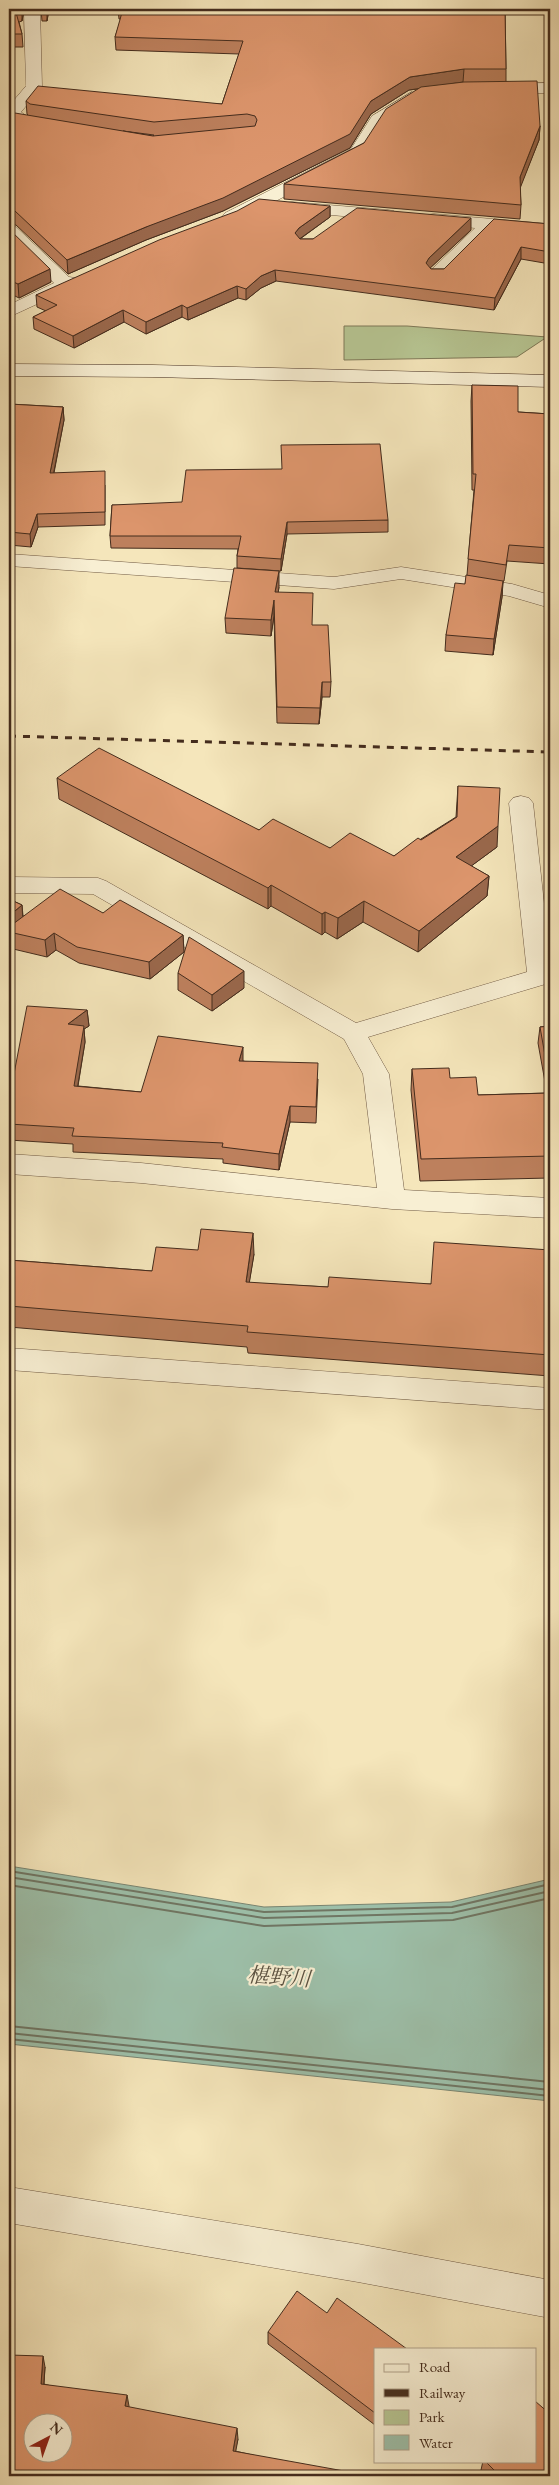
<svg xmlns="http://www.w3.org/2000/svg" width="559" height="2485" font-family="'EB Garamond','Noto Serif JP',serif">
  <rect width="100%" height="100%" fill="#f5e6bb"/>
  <filter id="stains"><feTurbulence type="fractalNoise" baseFrequency=".004" numOctaves="4"/><feColorMatrix values="0 0 0 0 .2 0 0 0 0 .09 0 0 0 0 .02 0 0 0 .5 -.17"/></filter>
  <radialGradient id="worn" r=".72"><stop offset=".6" stop-color="#630" stop-opacity="0"/><stop offset="1" stop-color="#630" stop-opacity=".3"/></radialGradient>
  <polygon fill="#b7c693" stroke="#7e7958" points="344,326 407,326 547,337 517,357 344,360"/>
  <polygon fill="#9dc0aa" stroke="#798572" points="9,1866 264,1907 451,1902 550,1879 550,2101 9,2044"/>
  <g fill="none" stroke-linecap="round" stroke-linejoin="round">
    <g stroke="#707664" stroke-width="2">
      <polyline points="9,1871 264,1912 452,1907 550,1884"/>
      <polyline points="9,1877 264,1918 452,1913 550,1891"/>
      <polyline points="9,1885 264,1926 453,1920 550,1898"/>
      <polyline points="9,2026 550,2082"/>
      <polyline points="9,2033 550,2090"/>
      <polyline points="9,2039 550,2096"/>
    </g>
    <g stroke="#705a44" stroke-width="1">
      <g id="street">
        <path d="M24,9H40L42,87L21,112L30,119L54,123L56,126L54,129C38,133 21,128 9,119V106L26,86Z"/>
        <polygon points="550,83 550,93 499,94 491,89 499,84"/>
        <polygon points="412,92 420,97 418,100 384,122 363,156 237,221 225,221 222,217 225,213 351,149 372,116"/>
        <polygon points="292,202 388,210 394,211 397,215 394,219 388,220 286,211 283,207 286,203"/>
        <polygon points="434,214 550,224 550,234 493,229 442,279 430,279 427,275 430,271 475,228 428,223 425,219 428,215"/>
        <polygon points="9,225 15,226 69,277 76,278 79,282 76,286 9,317 9,305 54,283 9,239"/>
        <polygon points="9,554 334,577 401,567 512,584 550,595 550,608 509,596 401,579 334,589 9,566"/>
        <polygon points="521,796 529,798 533,803 550,958 549,983 368,1037 389,1074 404,1190 550,1198 550,1218 392,1209 141,1183 9,1174 9,1154 141,1163 377,1188 363,1074 344,1039 93,894 9,893 9,877 98,878 106,881 356,1023 527,972 509,803 513,798"/>
        <polygon points="9,1348 550,1388 550,1410 9,1370"/>
        <polygon points="9,2187 358,2244 550,2280 550,2318 358,2282 9,2223"/>
      </g>
    </g>
    <g stroke="#442c1d" stroke-width="1">
      <polygon id="secondary" points="9,364 153,365 550,375 550,387 153,377 9,376"/>
    </g>
    <use href="#street" fill="#f8efd3" fill-rule="evenodd"/>
    <use href="#secondary" fill="#f8efd3" fill-rule="evenodd"/>
    <polyline stroke="#442c1d" stroke-width="3" stroke-dasharray="7 7" stroke-linecap="butt" points="9,736 550,752"/>
  </g>
  <g fill="#bd805d" stroke="#442c1d" fill-rule="evenodd">
    <polygon points="9,9 24,9 22,21 19,22 22,34 23,47 9,47"/>
    <polygon points="41,9 49,9 47,21 42,21"/>
    <path d="M118,9H505L506,69V81L540,126L539,140L520,187L521,205L520,219L284,199V184L364,143L418,89L409,90L371,114L350,148L223,211L146,240L68,274L16,225L9,224V121L28,115L27,114L26,101L222,104L239,54L116,50L115,37L121,19H119ZM123,131L154,135L153,136Z"/>
    <polygon points="330,206 330,217 300,239 313,239 471,230 430,268 431,269 444,269 550,224 550,264 521,259 494,310 276,281 261,288 246,300 238,298 188,320 182,317 146,334 124,322 74,348 34,329 33,317 46,311 37,307 36,295"/>
    <polygon points="9,229 51,282 19,298 9,293"/>
    <polygon points="472,385 518,412 550,414 550,564 507,561 504,581 503,581 502,597 493,655 445,651 446,635 465,584 467,575 474,490 472,490 471,401"/>
    <polygon points="9,404 63,407 64,420 54,473 105,485 105,525 38,527 31,547 9,545"/>
    <polygon points="112,505 388,520 388,532 287,534 281,571 237,568 237,556 238,549 111,548 110,536"/>
    <polygon points="279,587 278,593 312,625 331,682 330,697 322,697 319,724 277,723 274,616 271,636 226,633 225,618"/>
    <polygon points="57,778 330,848 394,856 456,817 458,786 497,847 471,866 489,876 487,896 418,952 363,922 337,939 325,932 322,935 271,906 268,909 59,799"/>
    <polygon points="9,899 22,905 23,916 103,913 183,935 184,952 150,979 79,963 56,950 47,957 9,948"/>
    <polygon points="178,973 244,988 212,1011 178,990"/>
    <polygon points="87,1010 89,1026 84,1029 85,1042 78,1086 141,1092 243,1061 318,1079 316,1123 290,1122 279,1170 223,1163 223,1159 73,1152 73,1144 9,1140 9,1100"/>
    <polygon points="550,1026 550,1178 420,1181 411,1090 412,1069 450,1078 478,1095 547,1093 538,1043 540,1027"/>
    <polygon points="550,1250 550,1376 248,1353 247,1347 9,1327 9,1260 152,1271 254,1254 249,1283 328,1287 431,1284"/>
    <polygon points="268,2332 375,2349 375,2425 268,2344"/>
    <polygon points="45,2367 44,2384 128,2407 238,2439 235,2451 344,2476 9,2476"/>
    <polygon points="483,2461 535,2461 550,2476 487,2476 481,2470"/>
  </g>
  <g fill="#9a684c" stroke="#442c1d">
    <polygon points="22,9 24,9 22,21"/>
    <polygon points="47,9 49,9 47,21"/>
    <polygon points="464,69 463,82 409,90 371,114 350,148 223,211 146,240 68,274 67,260 146,227 371,101 410,77"/>
    <polygon points="540,126 539,140 519,191 520,177"/>
    <polygon points="330,206 330,217 298,240 295,233 299,228"/>
    <polygon points="471,218 471,230 428,270 426,263 429,258"/>
    <polygon points="521,247 521,259 494,310 495,298"/>
    <polygon points="50,269 51,282 19,298 18,284"/>
    <polygon points="275,270 276,281 261,288 246,300 246,289 261,276"/>
    <polygon points="237,286 238,298 188,320 187,308"/>
    <polygon points="182,305 182,317 146,334 146,322"/>
    <polygon points="123,310 124,322 74,348 73,336"/>
    <polygon points="63,407 64,420 51,486 50,473"/>
    <polygon points="37,514 38,527 31,547 30,534"/>
    <polygon points="287,522 287,534 281,571 281,559"/>
    <polygon points="279,571 279,587 276,608 275,592"/>
    <polygon points="503,581 502,597 493,655 494,639"/>
    <polygon points="274,600 274,616 271,636 271,620"/>
    <polygon points="322,682 322,697 319,724 320,708"/>
    <polygon points="498,826 497,847 455,878 456,857"/>
    <polygon points="489,876 487,896 418,952 419,931"/>
    <polygon points="271,885 271,906 268,909 268,888"/>
    <polygon points="364,901 363,922 337,939 338,918"/>
    <polygon points="22,905 23,922 9,932 9,916"/>
    <polygon points="325,912 325,932 322,935 322,914"/>
    <polygon points="54,933 56,950 47,957 45,940"/>
    <polygon points="183,935 184,952 150,979 149,962"/>
    <polygon points="244,971 244,988 212,1011 212,995"/>
    <polygon points="87,1010 89,1026 84,1029 85,1042 75,1102 68,1024"/>
    <polygon points="243,1047 243,1063 239,1061"/>
    <polygon points="290,1106 290,1122 279,1170 279,1154"/>
    <polygon points="253,1233 254,1254 246,1303 246,1282"/>
    <polygon points="43,2356 45,2367 43,2395 41,2384"/>
    <polygon points="127,2395 129,2406 127,2417 125,2406"/>
    <polygon points="237,2428 238,2439 234,2461 233,2451"/>
  </g>
  <g fill="#dc956c" stroke="#442c1d" fill-rule="evenodd">
    <polygon points="9,9 16,9 15,9 22,34 9,34"/>
    <polygon points="123,9 505,9 506,69 464,69 410,77 371,101 350,134 223,198 146,227 67,260 15,211 9,210 9,121 15,113 153,136 255,126 257,120 255,116 247,114 154,122 30,104 26,101 38,86 222,104 243,41 115,37"/>
    <polygon points="537,81 540,126 520,177 521,205 284,184 364,143 386,109 421,87 464,82"/>
    <polygon points="259,199 330,206 299,228 295,233 300,239 313,239 357,208 471,218 429,258 426,263 431,269 444,269 494,219 550,224 550,252 521,247 495,298 275,270 261,276 246,289 237,286 187,308 182,305 146,322 123,310 73,336 33,317 57,305 36,295 159,240 237,211"/>
    <polygon points="9,229 50,269 18,284 9,280"/>
    <polygon points="472,385 518,386 518,412 550,414 550,548 509,545 506,565 468,559 476,474 473,474"/>
    <polygon points="9,404 63,407 50,473 105,471 105,512 37,514 30,534 9,532"/>
    <polygon points="380,444 388,520 287,522 281,559 237,556 241,536 110,536 112,505 182,502 186,470 282,469 281,445"/>
    <polygon points="234,568 279,571 275,592 313,593 312,625 328,625 331,682 322,682 320,708 277,707 274,600 271,620 225,618"/>
    <polygon points="466,575 503,581 494,639 446,635 455,583 465,584"/>
    <polygon points="99,748 259,830 273,819 330,848 350,833 394,856 418,838 421,840 457,817 458,786 500,788 498,826 456,857 489,876 419,931 364,901 338,918 325,912 322,914 271,885 268,888 57,778"/>
    <polygon points="60,889 103,913 120,900 183,935 149,962 77,947 54,933 45,940 9,932 9,927"/>
    <polygon points="9,899 22,905 9,916"/>
    <polygon points="189,937 244,971 212,995 178,973"/>
    <polygon points="27,1006 87,1010 68,1024 84,1026 74,1086 141,1092 158,1036 243,1047 239,1061 318,1063 316,1107 290,1106 279,1154 222,1147 223,1143 72,1136 74,1128 9,1124 9,1100"/>
    <polygon points="550,1026 550,1084 540,1027"/>
    <polygon points="449,1068 450,1078 476,1077 478,1095 550,1093 550,1156 421,1159 412,1069"/>
    <polygon points="201,1229 253,1233 246,1282 328,1287 329,1277 431,1284 434,1242 550,1250 550,1355 247,1332 248,1326 9,1306 9,1260 152,1271 156,1247 198,1250"/>
    <polygon points="297,2291 327,2313 337,2298 407,2349 375,2349 375,2413 268,2332"/>
    <path d="M9,2355L43,2356L41,2384L127,2395L125,2406L237,2428L233,2451L344,2471L341,2476H137L116,2472V2476H9ZM32,2422H62V2452H32Z"/>
    <polygon points="535,2401 550,2414 550,2476 500,2476 485,2461 535,2461"/>
  </g>
  <g text-anchor="middle" stroke-width="4.5" stroke-linejoin="round" paint-order="stroke">
    <g font-size="21" font-style="italic" fill="#5a5140" stroke="#f8efd3">
      <text transform="translate(279 1977) rotate(4)" y="7">椹野川</text>
    </g>
  </g>
  <rect width="559" height="2485" fill="none" stroke="#f5e6bb" stroke-width="30"/>
  <rect x="10" y="10" width="539" height="2465" fill="none" stroke="#442c1d" stroke-width="2.5"/>
  <rect x="15" y="15" width="529" height="2455" fill="none" stroke="#442c1d"/>
  <rect x="374" y="2348" width="162" height="115" fill="#f8efd3" stroke="#b0a18a"/>
  <rect x="384" y="2364" width="25" height="8" fill="#f8efd3" stroke="#b0a18a"/>
  <text x="419" y="2372" font-size="15" fill="#442c1d">Road</text>
  <rect x="384" y="2389" width="25" height="8" fill="#442c1d" stroke="#b0a18a"/>
  <text x="419" y="2398" font-size="15" fill="#442c1d">Railway</text>
  <rect x="384" y="2410" width="25" height="15" fill="#b7c693" stroke="#b0a18a"/>
  <text x="419" y="2422" font-size="15" fill="#442c1d">Park</text>
  <rect x="384" y="2435" width="25" height="15" fill="#9dc0aa" stroke="#b0a18a"/>
  <text x="419" y="2448" font-size="15" fill="#442c1d">Water</text>
  <g transform="translate(48 2438) rotate(41)"><circle r="24" fill="#f8efd3" stroke="#b0a18a"/>
  <path d="M0-4L9 19L0 12L-9 19Z" fill="#8f2418"/>
  <text y="-8" font-size="14" font-weight="bold" text-anchor="middle" fill="#442c1d">N</text>
  </g>
  <rect width="100%" height="100%" filter="url(#stains)"/>
  <rect width="100%" height="100%" fill="url(#worn)"/>
</svg>
